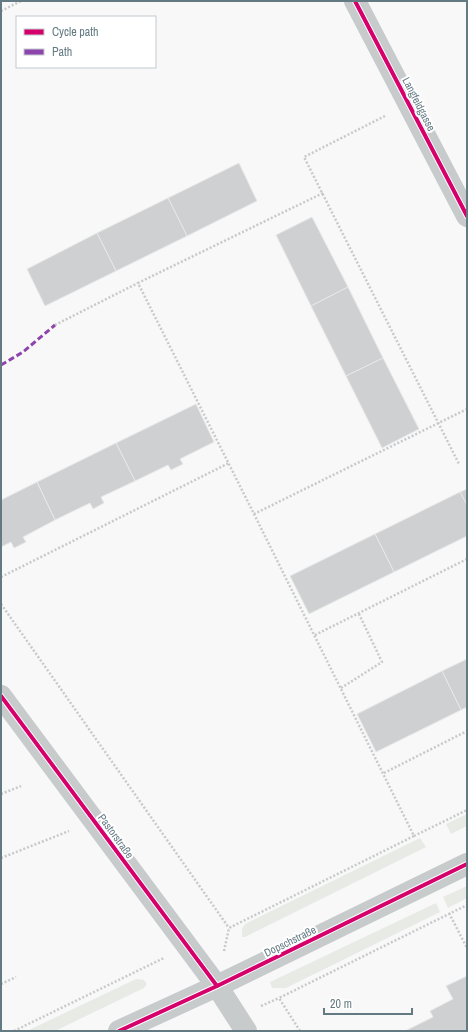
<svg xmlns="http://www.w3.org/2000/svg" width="468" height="1032" font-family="'Archivo Narrow',sans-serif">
  <rect width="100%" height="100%" fill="#f8f8f8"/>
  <g fill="#e8eae5">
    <polygon points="467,814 467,826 451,834 446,824"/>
    <polygon points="420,838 426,847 245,937 242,937 242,929 245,924"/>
    <polygon points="467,886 467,898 448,908 443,897"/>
    <polygon points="436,903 440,912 286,988 272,988 270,982"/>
    <polygon points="136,979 144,980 147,984 144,988 55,1031 27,1031"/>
  </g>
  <g fill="#ced0d2" stroke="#e8e8e8">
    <polygon points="239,163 257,201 187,236 168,198"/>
    <polygon points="168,198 187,236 116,271 97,233"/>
    <polygon points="312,217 348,287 311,306 276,235"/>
    <polygon points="97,233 116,271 45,306 27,269"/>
    <polygon points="348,287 383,358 346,376 311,306"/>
    <polygon points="383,358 419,429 382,448 346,376"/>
    <polygon points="196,404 214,442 180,459 183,464 171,470 168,465 135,481 116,443"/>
    <polygon points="116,443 135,481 101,497 104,503 93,509 90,503 55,520 37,482"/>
    <polygon points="37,482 55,520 23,537 26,542 14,548 11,542 1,547 1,500"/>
    <polygon points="467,489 467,505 460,492"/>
    <polygon points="460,492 467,505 467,536 394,572 375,534"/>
    <polygon points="375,534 394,572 309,614 290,576"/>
    <polygon points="467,659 467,707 461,710 442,671"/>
    <polygon points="442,671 461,710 376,752 357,714"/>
    <polygon points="467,976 467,1031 405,1031 433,1017 430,1011 453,999 446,986"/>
  </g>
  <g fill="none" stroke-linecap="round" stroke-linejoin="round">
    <g stroke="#c8c9ca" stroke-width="2.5" stroke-dasharray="2 2" stroke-linecap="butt">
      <polyline points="1,11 21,1"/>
      <polyline points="385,116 304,157 459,464"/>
      <polyline points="323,193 138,283 254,514 467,409"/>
      <polyline points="55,325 138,283"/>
      <polyline points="1,577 229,463"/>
      <polyline points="1,604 229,928"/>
      <polyline points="315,635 467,559"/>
      <polyline points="341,688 382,662 359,614"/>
      <polyline points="384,773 467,731"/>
      <polyline points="1,794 21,786"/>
      <polyline points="414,836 467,810"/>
      <polyline points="1,858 69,831"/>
      <polyline points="449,913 467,948"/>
      <polyline points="224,951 229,928 414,836 254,514"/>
      <polyline points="1,984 16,977"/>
      <polyline points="261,1006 279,998"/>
      <polyline points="14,1031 164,958"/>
      <polyline points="300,1031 279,998 467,905"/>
    </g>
    <g stroke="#c8cbcc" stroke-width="22">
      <polyline points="355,1 467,216"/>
      <polyline points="1,696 217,986 246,1031"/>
      <polyline points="119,1031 217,986 467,864"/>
    </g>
    <polyline stroke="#8e44ad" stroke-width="3" stroke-dasharray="6 3" stroke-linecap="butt" points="1,365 23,352 55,325"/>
    <g stroke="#fff" stroke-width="6">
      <g id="cycleway">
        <polyline points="355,1 467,216"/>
        <polyline points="1,696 217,986"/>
        <polyline points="119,1031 217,986 467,864"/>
      </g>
    </g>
    <use href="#cycleway" stroke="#d6006c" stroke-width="4"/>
  </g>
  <g text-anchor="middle" stroke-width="4" stroke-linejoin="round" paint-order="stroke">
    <g font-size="11" fill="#647a83" stroke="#fff">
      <text transform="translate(419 104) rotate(63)" y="4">Langfeldgasse</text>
      <text transform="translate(116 836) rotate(54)" y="4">Pastorstraße</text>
      <text transform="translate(290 941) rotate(-26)" y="4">Dopschstraße</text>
    </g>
  </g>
  <rect width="468" height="1032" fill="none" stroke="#647a83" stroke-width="4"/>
  <rect x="16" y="16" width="140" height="52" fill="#ffffff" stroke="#c1cacd"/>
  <rect x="24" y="29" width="20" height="6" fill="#d6006c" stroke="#c1cacd"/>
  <text x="52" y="36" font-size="12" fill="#647a83">Cycle path</text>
  <rect x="24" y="49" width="20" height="6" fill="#8e44ad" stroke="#c1cacd"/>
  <text x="52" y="56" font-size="12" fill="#647a83">Path</text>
  <path d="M324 1008v6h88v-6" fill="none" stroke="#647a83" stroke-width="2"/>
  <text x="330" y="1008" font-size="12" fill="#647a83" stroke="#ffffff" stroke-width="3" paint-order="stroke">20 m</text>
</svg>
